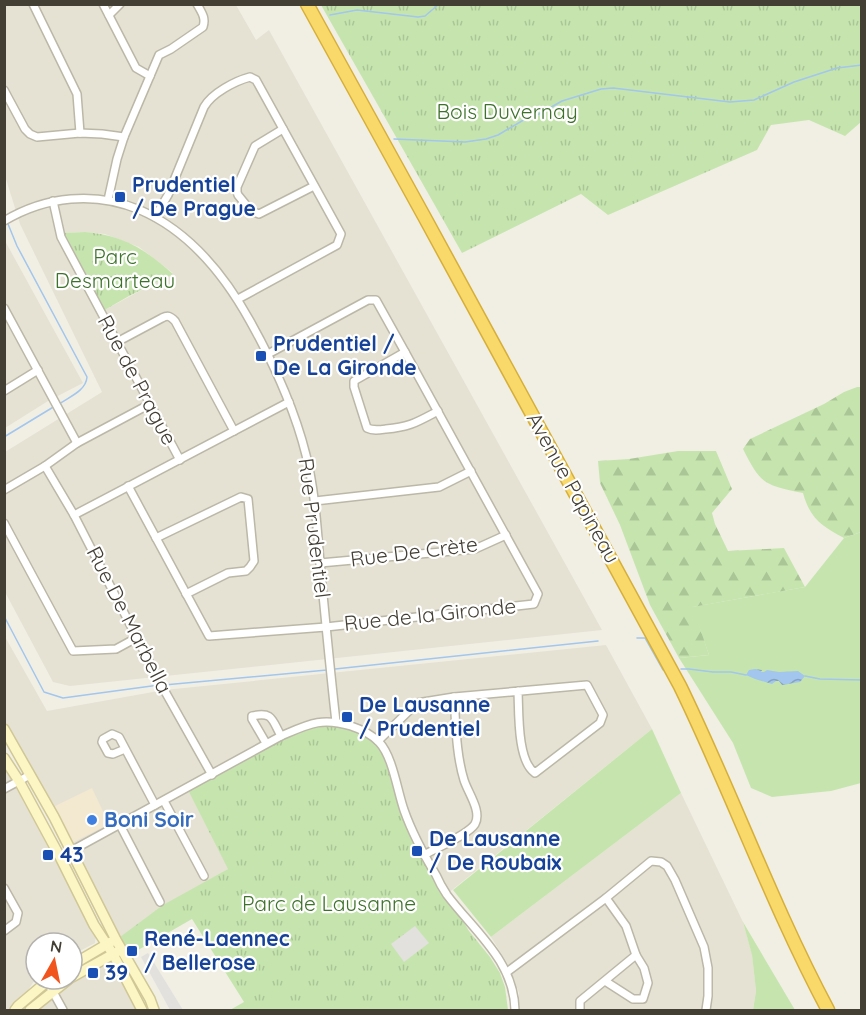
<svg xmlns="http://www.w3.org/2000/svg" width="866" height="1015" font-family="Quicksand,sans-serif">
  <defs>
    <pattern id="forest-firs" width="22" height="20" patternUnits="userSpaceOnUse" patternTransform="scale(1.5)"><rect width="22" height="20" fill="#c6e5ae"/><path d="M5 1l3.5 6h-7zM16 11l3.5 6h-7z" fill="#abc696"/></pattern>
    <pattern id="park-tufts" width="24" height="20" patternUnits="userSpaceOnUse" patternTransform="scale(1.5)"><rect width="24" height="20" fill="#c6e5ae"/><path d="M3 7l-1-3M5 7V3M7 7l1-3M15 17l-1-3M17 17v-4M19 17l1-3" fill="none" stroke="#abc696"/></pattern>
    <pattern id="water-waves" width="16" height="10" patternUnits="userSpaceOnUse" patternTransform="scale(1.5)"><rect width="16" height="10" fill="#a2c6ed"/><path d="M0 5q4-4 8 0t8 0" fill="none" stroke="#86a2c1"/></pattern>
  </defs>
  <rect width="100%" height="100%" fill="#f1efe4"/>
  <g fill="#e5e2d3" fill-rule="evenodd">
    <path d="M4,5H236L256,40L269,30L602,630L70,686L53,682L5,592V452L102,392L20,224L5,176ZM85,232L105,234L139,247L173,273L103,311L65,233Z"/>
    <polygon points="4,239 83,383 48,401 5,428"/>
    <polygon points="4,635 47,711 164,690 606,645 652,729 447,894 228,869 116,940 5,728"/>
    <polygon points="4,765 96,936 95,943 72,955 72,943 36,943 36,978 15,1010 4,1010"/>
    <polygon points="681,793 743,922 752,954 756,991 753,1010 519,1010 519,993 509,966 491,937"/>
    <polygon points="111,956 140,1010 30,1010 52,991"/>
  </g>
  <polygon fill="#f3e8d0" points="92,788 109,824 68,845 49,809"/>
  <g fill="#c6e5ae">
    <polygon points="861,532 861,783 831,791 772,797 751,788 733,743 679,658 709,655 692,607 805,587 844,538"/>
    <polygon points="652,729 681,793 491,937 453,890"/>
    <polygon points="743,922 795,1010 753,1010 756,991 752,955"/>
  </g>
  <g fill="url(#forest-firs)">
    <path d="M857,387H861V532L844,538C822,526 810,519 803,493C765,485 761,485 743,449L750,439L824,404L844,392Z"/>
    <polygon points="678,451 716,451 732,489 712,513 715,524 728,551 784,548 805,587 693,607 709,655 679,658 650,605 620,525 600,483 598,461 629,459"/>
  </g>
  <g fill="url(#park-tufts)">
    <polygon points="321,5 861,5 861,122 845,136 809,120 771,125 757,150 608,215 581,194 462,253"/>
    <path d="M85,232C125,236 143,248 173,274L129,296L103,311L72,253L64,233Z"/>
    <polygon points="336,722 378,742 424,855 469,931 490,957 500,973 505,987 508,1010 230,1010 244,1002 192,919 126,957 116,940 163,905 228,869 187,788 311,724"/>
  </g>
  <g fill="#e2e1dd">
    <polygon points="415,926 429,943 404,962 391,944"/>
    <polygon points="148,953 183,1010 170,1010 141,957"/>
  </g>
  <polygon fill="url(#water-waves)" points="755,669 762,670 761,672 764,672 767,670 779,672 798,671 805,676 800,682 782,685 779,681 776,681 772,684 755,679 746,675 749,670"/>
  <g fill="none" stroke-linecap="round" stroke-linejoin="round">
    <g stroke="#a2c6ed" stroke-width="1.5">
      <polyline points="330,15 357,10 418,17 425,16 439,4"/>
      <polyline points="394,139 465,142 486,139 498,135 527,118 539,114 562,101 601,89 613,88 730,102 754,100 794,82 837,68 862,65"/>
      <path d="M8,224L17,246L87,377C86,391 69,397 59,404"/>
      <polyline points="4,437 55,406"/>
      <polyline points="4,616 44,692 63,698 159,685"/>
      <polyline points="637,638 645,638 663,670 664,670"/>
      <polyline points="335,669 598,641"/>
      <polyline points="681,669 689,669 713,672 731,672 746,675"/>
      <polyline points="805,676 820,679 862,680"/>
      <polyline points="164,685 327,670"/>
    </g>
    <g stroke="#bcb8a8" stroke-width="10">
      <g id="street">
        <polyline points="33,4 77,94 80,133"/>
        <polyline points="103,4 136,68 150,76"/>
        <polyline points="109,15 120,4"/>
        <polyline points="4,90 25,129 30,134 37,137 80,133 102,134 124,137"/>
        <polyline points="283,129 255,146 237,187 237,192 238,195 251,211 259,214 314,186"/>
        <path d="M108,200L117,159L124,137L159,55L171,49L203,27C206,18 202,13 197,4"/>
        <polyline points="53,201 61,237 180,460"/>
        <path d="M155,217L168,195L204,107C212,93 235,81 250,77L256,80L341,234L337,245L238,299"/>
        <path d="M4,221C46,196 95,191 140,210C189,231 225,276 250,321C274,364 294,407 306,455C315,491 317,526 320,563C325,616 330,669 336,722"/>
        <polyline points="4,308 77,443"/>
        <path d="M117,342L162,318C168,315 170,316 175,321L234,431"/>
        <path d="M405,352L354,381V387L367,428C373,431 379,430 386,429C410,427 417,422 438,411"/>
        <polyline points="4,391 38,370"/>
        <polyline points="45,466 74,515 158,679 212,775"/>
        <polyline points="128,486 209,636 326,627 534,604 538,594 405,352 376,300 368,300 268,354"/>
        <polyline points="4,490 45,466 77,443 150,404"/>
        <polyline points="315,501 439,487 471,471"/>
        <polyline points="74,515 289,402"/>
        <polyline points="4,523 73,651 116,649 138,637"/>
        <polyline points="156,538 241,497 248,499 254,561 250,567 246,571 228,573 186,594"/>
        <polyline points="320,563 475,549 506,535"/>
        <path d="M378,741L417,703L454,697L587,685L603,715L600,723L535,773C517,761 519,712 518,691"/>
        <path d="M266,743L252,719V716C273,711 272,720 281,736"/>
        <polyline points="125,749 113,754 108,753 102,742 103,739 112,734 119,737 155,805"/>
        <polyline points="4,789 30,775"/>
        <polyline points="164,801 204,876"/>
        <polyline points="120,825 160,902"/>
        <path d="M424,855C436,848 468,835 475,824C482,811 468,793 464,780C456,754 456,725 454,697"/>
        <path d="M60,857L281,736C309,724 321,717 351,726C360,729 372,735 379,742C393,757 397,790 404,810C412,833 424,855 436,875C439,882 443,889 447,895C475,932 514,961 515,1010"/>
        <polyline points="4,888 18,913 16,922 4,931"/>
        <polyline points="606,898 626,926 636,955"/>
        <polyline points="507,972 606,898 651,861 661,862 667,866 675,880 704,947 708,968 708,996 706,1010"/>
        <polyline points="47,981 63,1010"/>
        <polyline points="580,1010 580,1001 636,955 644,968 648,983 643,999 633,999 605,981"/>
      </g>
    </g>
    <g stroke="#d0c796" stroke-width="12">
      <g id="secondary">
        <polyline points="4,729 54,817 116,940 150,999 154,1010"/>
        <polyline points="4,758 19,781 60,857 94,925 113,954 142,1010"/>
        <polyline points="72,965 111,942"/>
        <polyline points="72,977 117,952"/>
        <polyline points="15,1010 18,1006 50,979"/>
        <polyline points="30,1010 69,979"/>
      </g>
    </g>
    <g stroke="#d6af3a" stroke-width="15">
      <path id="highway" d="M307,4L425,218L680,686C732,793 772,905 828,1010"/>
    </g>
    <use href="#street" stroke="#fff" stroke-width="7"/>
    <use href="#secondary" stroke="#fcf5c4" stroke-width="9"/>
    <use href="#highway" stroke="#f8d969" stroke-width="12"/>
  </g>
  <g fill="#1a4fb4" stroke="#fff" stroke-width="2">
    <rect x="114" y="191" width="12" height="12" rx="3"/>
    <rect x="255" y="350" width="12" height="12" rx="3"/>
    <rect x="341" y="711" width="12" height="12" rx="3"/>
    <rect x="411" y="845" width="12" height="12" rx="3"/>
    <rect x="42" y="849" width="12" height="12" rx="3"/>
    <rect x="126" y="945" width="12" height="12" rx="3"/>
    <rect x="87" y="967" width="12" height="12" rx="3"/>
  </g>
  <circle fill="#3f7fe0" stroke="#fff" stroke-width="2" cx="92" cy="820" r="6"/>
  <g text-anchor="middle" stroke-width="4.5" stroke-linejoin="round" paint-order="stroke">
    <g font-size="21" fill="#3e722b" stroke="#fff">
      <text x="507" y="119">Bois Duvernay</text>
      <text x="115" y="264">Parc<tspan x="115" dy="24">Desmarteau</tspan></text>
      <text x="329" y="911">Parc de Lausanne</text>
    </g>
    <g font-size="21" font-weight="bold" fill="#164399" stroke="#fff" text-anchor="start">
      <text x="132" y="192">Prudentiel<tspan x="132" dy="24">/ De Prague</tspan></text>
      <text x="273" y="351">Prudentiel /<tspan x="273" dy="24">De La Gironde</tspan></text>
      <text x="359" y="712">De Lausanne<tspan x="359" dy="24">/ Prudentiel</tspan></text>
      <text x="429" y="846">De Lausanne<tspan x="429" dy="24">/ De Roubaix</tspan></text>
      <text x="60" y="862">43</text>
      <text x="144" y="946">René-Laennec<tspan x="144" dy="24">/ Bellerose</tspan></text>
      <text x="105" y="980">39</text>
    </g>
    <g font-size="21" fill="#433f35" stroke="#fff">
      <text transform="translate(137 380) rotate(62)" y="7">Rue de Prague</text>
      <text transform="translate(573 488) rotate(61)" y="7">Avenue Papineau</text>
      <text transform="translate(314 528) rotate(83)" y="7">Rue Prudentiel</text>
      <text transform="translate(414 552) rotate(-7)" y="7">Rue De Crète</text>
      <text transform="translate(430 615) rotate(-6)" y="7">Rue de la Gironde</text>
      <text transform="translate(129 620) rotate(63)" y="7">Rue De Marbella</text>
    </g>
    <g font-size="21" font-weight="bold" fill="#366cbe" stroke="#fff" text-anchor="start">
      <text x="104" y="827">Boni Soir</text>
    </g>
  </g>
  <rect width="866" height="1015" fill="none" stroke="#433f35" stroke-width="12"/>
  <g transform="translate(54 961) rotate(9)"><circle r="28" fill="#ffffff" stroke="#b4b2ae" stroke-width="1.5"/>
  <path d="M0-4.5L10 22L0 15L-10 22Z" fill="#f1541c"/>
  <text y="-9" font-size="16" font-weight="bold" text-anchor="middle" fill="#433f35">N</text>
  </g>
</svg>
